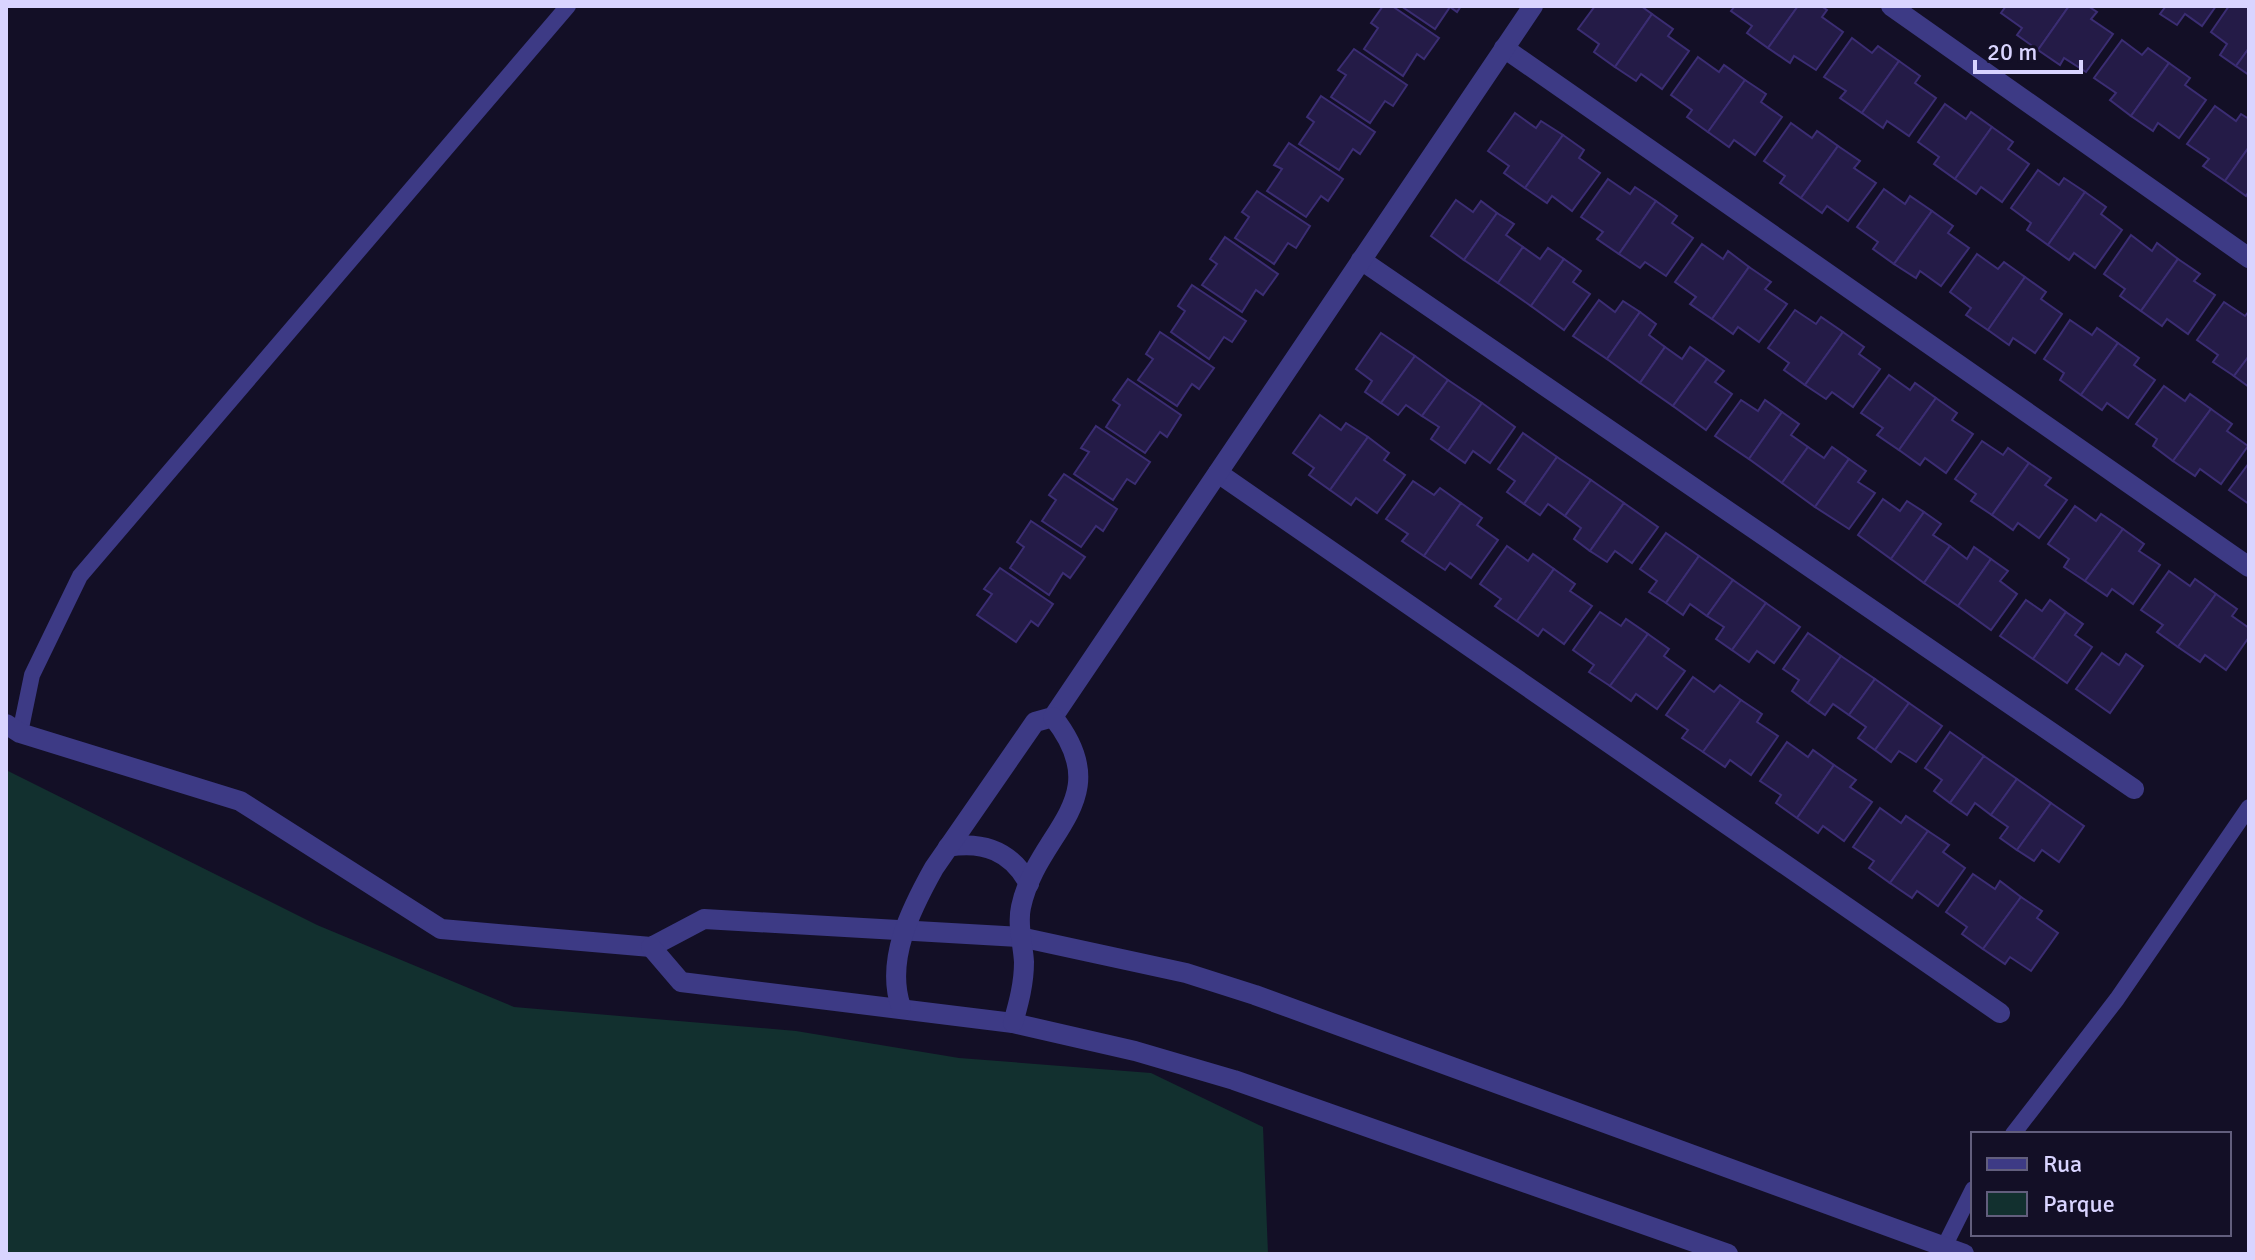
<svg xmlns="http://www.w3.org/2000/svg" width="2255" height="1260" font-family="Signika,sans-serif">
  <rect width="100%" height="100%" fill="#130f26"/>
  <polygon fill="#12302f" points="6,770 317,925 514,1007 796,1031 959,1058 1151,1073 1263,1127 1268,1254 6,1254"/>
  <g fill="#241b47" stroke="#3b2d73" stroke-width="2">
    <polygon points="1383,6 1392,6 1439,38 1424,59 1417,54 1403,76 1364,49 1378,28 1371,23"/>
    <polygon points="1401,6 1461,6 1457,12 1450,7 1435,29"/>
    <polygon points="1595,6 1641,6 1652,14 1615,67 1594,52 1599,44 1578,29"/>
    <polygon points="1735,6 1798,6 1768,48 1747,33 1752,26 1731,11"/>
    <polygon points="1798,6 1821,6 1827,10 1822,17 1843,32 1816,70 1794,56 1790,63 1768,48"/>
    <polygon points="2006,6 2069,6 2038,50 2017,35 2022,28 2001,13"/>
    <polygon points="2069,6 2088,6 2097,12 2091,19 2113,34 2086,72 2064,58 2060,65 2038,50"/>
    <polygon points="2166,6 2216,6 2202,26 2185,14 2177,25 2160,14"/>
    <polygon points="2229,6 2249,6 2249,48 2236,66 2220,55 2227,44 2211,32"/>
    <polygon points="1652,14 1673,29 1668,36 1689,51 1662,89 1641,74 1636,81 1615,67"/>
    <polygon points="1852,38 1872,53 1878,46 1899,61 1862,113 1840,98 1846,91 1824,77"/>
    <polygon points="2122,40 2142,55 2148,48 2169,63 2131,116 2110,100 2116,93 2094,78"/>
    <polygon points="2249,48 2249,75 2236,66"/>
    <polygon points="1354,49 1407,85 1393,106 1385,101 1370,123 1331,97 1346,75 1338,70"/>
    <polygon points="1698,57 1719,72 1724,65 1745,80 1708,132 1687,117 1692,110 1671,95"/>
    <polygon points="1899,61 1920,76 1915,83 1936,98 1909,136 1887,121 1883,128 1862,113"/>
    <polygon points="2169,63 2190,78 2185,85 2206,100 2179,138 2158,123 2153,131 2131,116"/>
    <polygon points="1745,80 1766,94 1761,102 1782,117 1755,155 1734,140 1729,147 1708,132"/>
    <polygon points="1321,96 1375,132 1360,154 1353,149 1339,170 1299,144 1314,122 1307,117"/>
    <polygon points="1945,104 1966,119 1971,112 1992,127 1955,179 1934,164 1939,157 1918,142"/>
    <polygon points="2215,106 2236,121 2241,114 2249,119 2249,147 2225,181 2203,166 2209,159 2187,144"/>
    <polygon points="1515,113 1536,128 1541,121 1563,135 1525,188 1504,173 1509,166 1488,151"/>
    <polygon points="1791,123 1812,138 1817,131 1838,146 1801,198 1780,183 1785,176 1764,161"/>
    <polygon points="1992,127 2013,142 2008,149 2029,164 2002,202 1981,187 1976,194 1955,179"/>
    <polygon points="1563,135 1584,150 1579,158 1600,173 1572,211 1552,196 1547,203 1525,188"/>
    <polygon points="1289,143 1343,179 1328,201 1321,196 1306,217 1267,191 1282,169 1274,165"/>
    <polygon points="1838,146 1860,161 1854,168 1876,183 1848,221 1827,206 1822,213 1801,198"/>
    <polygon points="2249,147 2249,191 2246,196 2225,181"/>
    <polygon points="2038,170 2059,185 2064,178 2085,192 2048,245 2027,230 2031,223 2011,208"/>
    <polygon points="1608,179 1630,194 1635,187 1656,201 1619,254 1597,239 1603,232 1581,217"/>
    <polygon points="1884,189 1905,204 1910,196 1932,211 1894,264 1873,249 1878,242 1857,227"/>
    <polygon points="1257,191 1310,226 1296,248 1288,243 1274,264 1235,238 1249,217 1242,212"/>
    <polygon points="2085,192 2106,207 2101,214 2122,230 2095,268 2074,253 2069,260 2048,245"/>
    <polygon points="1456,200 1473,212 1481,201 1497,213 1464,260 1431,236"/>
    <polygon points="1656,201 1677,216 1672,223 1693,238 1666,276 1645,262 1640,268 1619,254"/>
    <polygon points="1932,211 1953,226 1948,233 1969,248 1941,286 1920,271 1916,278 1894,264"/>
    <polygon points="1497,213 1514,224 1506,235 1523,247 1498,283 1464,260"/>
    <polygon points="2131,235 2152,251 2157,243 2178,259 2141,311 2120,296 2125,289 2104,274"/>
    <polygon points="1225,237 1278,274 1263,295 1256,290 1242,312 1202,285 1217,264 1210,259"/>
    <polygon points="1702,244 1723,259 1728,251 1749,267 1712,319 1690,304 1696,297 1675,282"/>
    <polygon points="1523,247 1540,259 1548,248 1564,259 1531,306 1498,283"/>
    <polygon points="1977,254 1998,269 2004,262 2025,277 1988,330 1966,315 1971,308 1950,292"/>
    <polygon points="1564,259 1581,271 1573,282 1590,294 1564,330 1531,306"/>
    <polygon points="2178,259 2200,274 2194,281 2215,295 2188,334 2167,319 2162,326 2141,311"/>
    <polygon points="1749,267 1771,282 1765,289 1787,304 1759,342 1738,327 1733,334 1712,319"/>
    <polygon points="2025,277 2046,292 2041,299 2062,314 2035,353 2013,338 2009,345 1988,330"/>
    <polygon points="1192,285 1246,321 1232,342 1224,337 1209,359 1171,332 1185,311 1178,306"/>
    <polygon points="1599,300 1615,312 1623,301 1640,312 1607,359 1573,336"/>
    <polygon points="2224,302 2245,316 2249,311 2249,356 2234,376 2213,362 2218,355 2197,340"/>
    <polygon points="1795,310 1816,324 1821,317 1843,332 1805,385 1784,370 1789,363 1768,348"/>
    <polygon points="1640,312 1656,324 1649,335 1665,347 1640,383 1607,359"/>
    <polygon points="2070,320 2092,335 2097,328 2118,343 2081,395 2060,380 2064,373 2044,359"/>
    <polygon points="1160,332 1214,368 1199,389 1192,384 1177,406 1138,380 1153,359 1146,354"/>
    <polygon points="1843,332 1864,347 1859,354 1880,369 1853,407 1832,392 1826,399 1805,385"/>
    <polygon points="1381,333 1415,356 1381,403 1365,392 1372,381 1356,369"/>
    <polygon points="2118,343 2139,358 2134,365 2155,380 2128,418 2107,403 2102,410 2081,395"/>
    <polygon points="1665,347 1682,359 1690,347 1707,359 1673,406 1640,383"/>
    <polygon points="1415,356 1448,380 1422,416 1406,405 1398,415 1381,403"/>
    <polygon points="2249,356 2249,387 2234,376"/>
    <polygon points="1707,359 1724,371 1715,382 1732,394 1706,430 1673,406"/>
    <polygon points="1889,375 1910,390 1915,383 1936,398 1899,450 1877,435 1883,428 1861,413"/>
    <polygon points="1128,379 1181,415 1167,437 1160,432 1145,453 1106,427 1120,405 1113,400"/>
    <polygon points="1448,380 1482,403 1448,451 1431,439 1439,427 1422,416"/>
    <polygon points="2164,386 2185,401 2190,394 2211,409 2173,461 2153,446 2157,439 2136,424"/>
    <polygon points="1936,398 1957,413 1952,420 1973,434 1946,473 1925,458 1920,465 1899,450"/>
    <polygon points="1741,400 1758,411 1765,400 1782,412 1749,459 1715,436"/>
    <polygon points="1482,403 1515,427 1490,463 1473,451 1465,463 1448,451"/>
    <polygon points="2211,409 2232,424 2227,431 2248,446 2221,484 2200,469 2195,476 2173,461"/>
    <polygon points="1782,412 1799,424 1791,435 1808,447 1782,483 1749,459"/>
    <polygon points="1320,415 1341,430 1346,423 1368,437 1330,490 1309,475 1314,468 1293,453"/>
    <polygon points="1096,426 1150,462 1135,484 1127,479 1113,500 1074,474 1089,452 1081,448"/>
    <polygon points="1523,433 1557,457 1524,504 1507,492 1515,481 1498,469"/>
    <polygon points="1368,437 1389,453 1384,460 1405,475 1377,513 1356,498 1351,505 1330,490"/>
    <polygon points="1982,441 2003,455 2008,448 2029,463 1992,515 1971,501 1976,494 1955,479"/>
    <polygon points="1808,447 1824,458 1832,447 1849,459 1815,507 1782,483"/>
    <polygon points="1557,457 1591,480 1565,516 1548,504 1540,515 1524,504"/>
    <polygon points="1849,459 1866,471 1858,482 1875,493 1849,529 1815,507"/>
    <polygon points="2029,463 2051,478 2045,485 2067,500 2039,538 2018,523 2013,530 1992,515"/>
    <polygon points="2249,463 2249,504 2229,490"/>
    <polygon points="1064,474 1117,509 1103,531 1096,526 1081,547 1042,521 1056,500 1049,495"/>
    <polygon points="1591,480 1624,503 1590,551 1574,539 1581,528 1565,516"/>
    <polygon points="1413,481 1434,495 1440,488 1461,503 1424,556 1402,541 1408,534 1386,519"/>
    <polygon points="1883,499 1900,511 1907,501 1924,512 1891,559 1858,535"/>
    <polygon points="1461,503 1482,518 1477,525 1498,540 1471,578 1450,563 1445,570 1424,556"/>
    <polygon points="1624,503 1658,527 1632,563 1615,551 1607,562 1590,551"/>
    <polygon points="2075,506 2096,521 2101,514 2123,529 2085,581 2064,567 2069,559 2048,544"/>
    <polygon points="1924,512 1941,524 1933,535 1950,546 1924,583 1891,559"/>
    <polygon points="1031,521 1085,557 1070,578 1063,573 1049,595 1010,568 1024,547 1017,542"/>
    <polygon points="2123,529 2144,544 2139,551 2160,565 2133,604 2112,589 2107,596 2085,581"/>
    <polygon points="1666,533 1699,556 1666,603 1649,592 1657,581 1640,569"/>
    <polygon points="1507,546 1528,561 1533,554 1554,569 1517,621 1495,606 1501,599 1480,584"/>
    <polygon points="1950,546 1967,559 1974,547 1991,559 1958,606 1924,583"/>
    <polygon points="1699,556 1733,580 1707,616 1690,604 1683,615 1666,603"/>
    <polygon points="1991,559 2008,571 2000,581 2017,594 1991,630 1958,606"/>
    <polygon points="1000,568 1053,604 1038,626 1031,621 1016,642 977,615 992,594 984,589"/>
    <polygon points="1554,569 1575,584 1570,591 1592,606 1564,644 1543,629 1538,636 1517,621"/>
    <polygon points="2169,571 2190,586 2195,579 2216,594 2178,647 2157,632 2163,625 2141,610"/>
    <polygon points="1733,580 1766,603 1732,650 1716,639 1724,627 1707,616"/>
    <polygon points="2216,594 2237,609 2232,616 2249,628 2249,637 2226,670 2205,655 2200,662 2178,647"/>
    <polygon points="2026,600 2042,611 2050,600 2066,612 2033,659 2000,636"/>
    <polygon points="1766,603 1800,627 1774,663 1757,651 1749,662 1732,650"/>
    <polygon points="1600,612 1621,626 1626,619 1648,634 1610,686 1589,672 1594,665 1573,650"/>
    <polygon points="2066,612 2083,624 2075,635 2092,647 2067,683 2033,659"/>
    <polygon points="1808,633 1841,656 1808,703 1792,691 1799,680 1783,669"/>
    <polygon points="1648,634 1669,649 1664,656 1685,671 1657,709 1636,694 1631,701 1610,686"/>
    <polygon points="2102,653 2119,665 2126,654 2143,666 2110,713 2076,689"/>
    <polygon points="1841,656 1875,679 1849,715 1833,704 1825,715 1808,703"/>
    <polygon points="1693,677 1714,692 1720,685 1741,700 1703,752 1682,738 1688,730 1666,715"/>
    <polygon points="1875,679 1909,703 1875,750 1858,738 1866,727 1849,715"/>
    <polygon points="1741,700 1762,714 1757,722 1778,736 1751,775 1730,760 1725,767 1703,752"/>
    <polygon points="1909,703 1942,726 1916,762 1899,751 1891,762 1875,750"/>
    <polygon points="1950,732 1984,756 1950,803 1934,791 1942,780 1925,768"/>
    <polygon points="1787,742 1808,757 1813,750 1834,765 1797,818 1776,803 1781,795 1760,781"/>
    <polygon points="1984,756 2017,779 1991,815 1975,803 1967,815 1950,803"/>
    <polygon points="1834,765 1856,780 1850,787 1872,802 1844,841 1823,826 1818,833 1797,818"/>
    <polygon points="2017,779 2051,803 2017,850 2000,838 2008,827 1991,815"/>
    <polygon points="2051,803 2084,826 2059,862 2042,850 2034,861 2017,850"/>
    <polygon points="1880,808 1901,823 1906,816 1928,831 1890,883 1869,868 1874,861 1853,847"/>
    <polygon points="1928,831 1949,845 1943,852 1965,868 1938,906 1917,891 1912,898 1890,883"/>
    <polygon points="1973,874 1995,889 2000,881 2021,897 1983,949 1962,934 1967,927 1946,912"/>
    <polygon points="2021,897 2042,911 2037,918 2058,933 2031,971 2010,957 2005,964 1983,949"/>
  </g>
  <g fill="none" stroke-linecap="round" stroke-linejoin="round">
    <g stroke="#3d3a85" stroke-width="16">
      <polyline points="20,733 32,675 80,576 568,6"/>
      <polyline points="2013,1134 2117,999 2249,807"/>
      <polyline points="1944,1247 1973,1189"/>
    </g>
    <g stroke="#3d3a85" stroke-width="20">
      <polyline points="1891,6 2249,258"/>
      <polyline points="1504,48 2249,567"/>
      <polyline points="1361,260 2134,789"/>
      <polyline points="1218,473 2000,1013"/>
      <polyline points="6,724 20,733 240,801 441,929 651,947 704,919 1020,937 1186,973 1255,995 1964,1254"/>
      <path d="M948,847C984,841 1011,851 1029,884"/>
      <polyline points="651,947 681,982 1013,1023 1135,1051 1234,1080 1728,1254"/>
      <path d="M901,1007C885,960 911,909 934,868L1035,722L1053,717L1533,6"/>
      <path d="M1013,1023C1019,1002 1024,983 1024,962C1023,944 1017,925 1021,907C1037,831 1119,800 1053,717"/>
    </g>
  </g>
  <rect width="2255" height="1260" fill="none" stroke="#d9d4ff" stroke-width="16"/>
  <rect x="1971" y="1132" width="260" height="104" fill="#130f26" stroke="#625e7d" stroke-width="2"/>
  <rect x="1987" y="1158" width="40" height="12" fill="#3d3a85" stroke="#625e7d" stroke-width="2"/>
  <text x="2043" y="1172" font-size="24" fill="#d9d4ff">Rua</text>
  <rect x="1987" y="1192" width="40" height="24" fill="#12302f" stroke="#625e7d" stroke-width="2"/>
  <text x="2043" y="1212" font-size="24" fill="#d9d4ff">Parque</text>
  <path d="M1975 60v12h106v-12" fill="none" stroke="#d9d4ff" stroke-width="4"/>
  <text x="1987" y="60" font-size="24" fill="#d9d4ff" stroke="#130f26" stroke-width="6" paint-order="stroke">20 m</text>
</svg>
